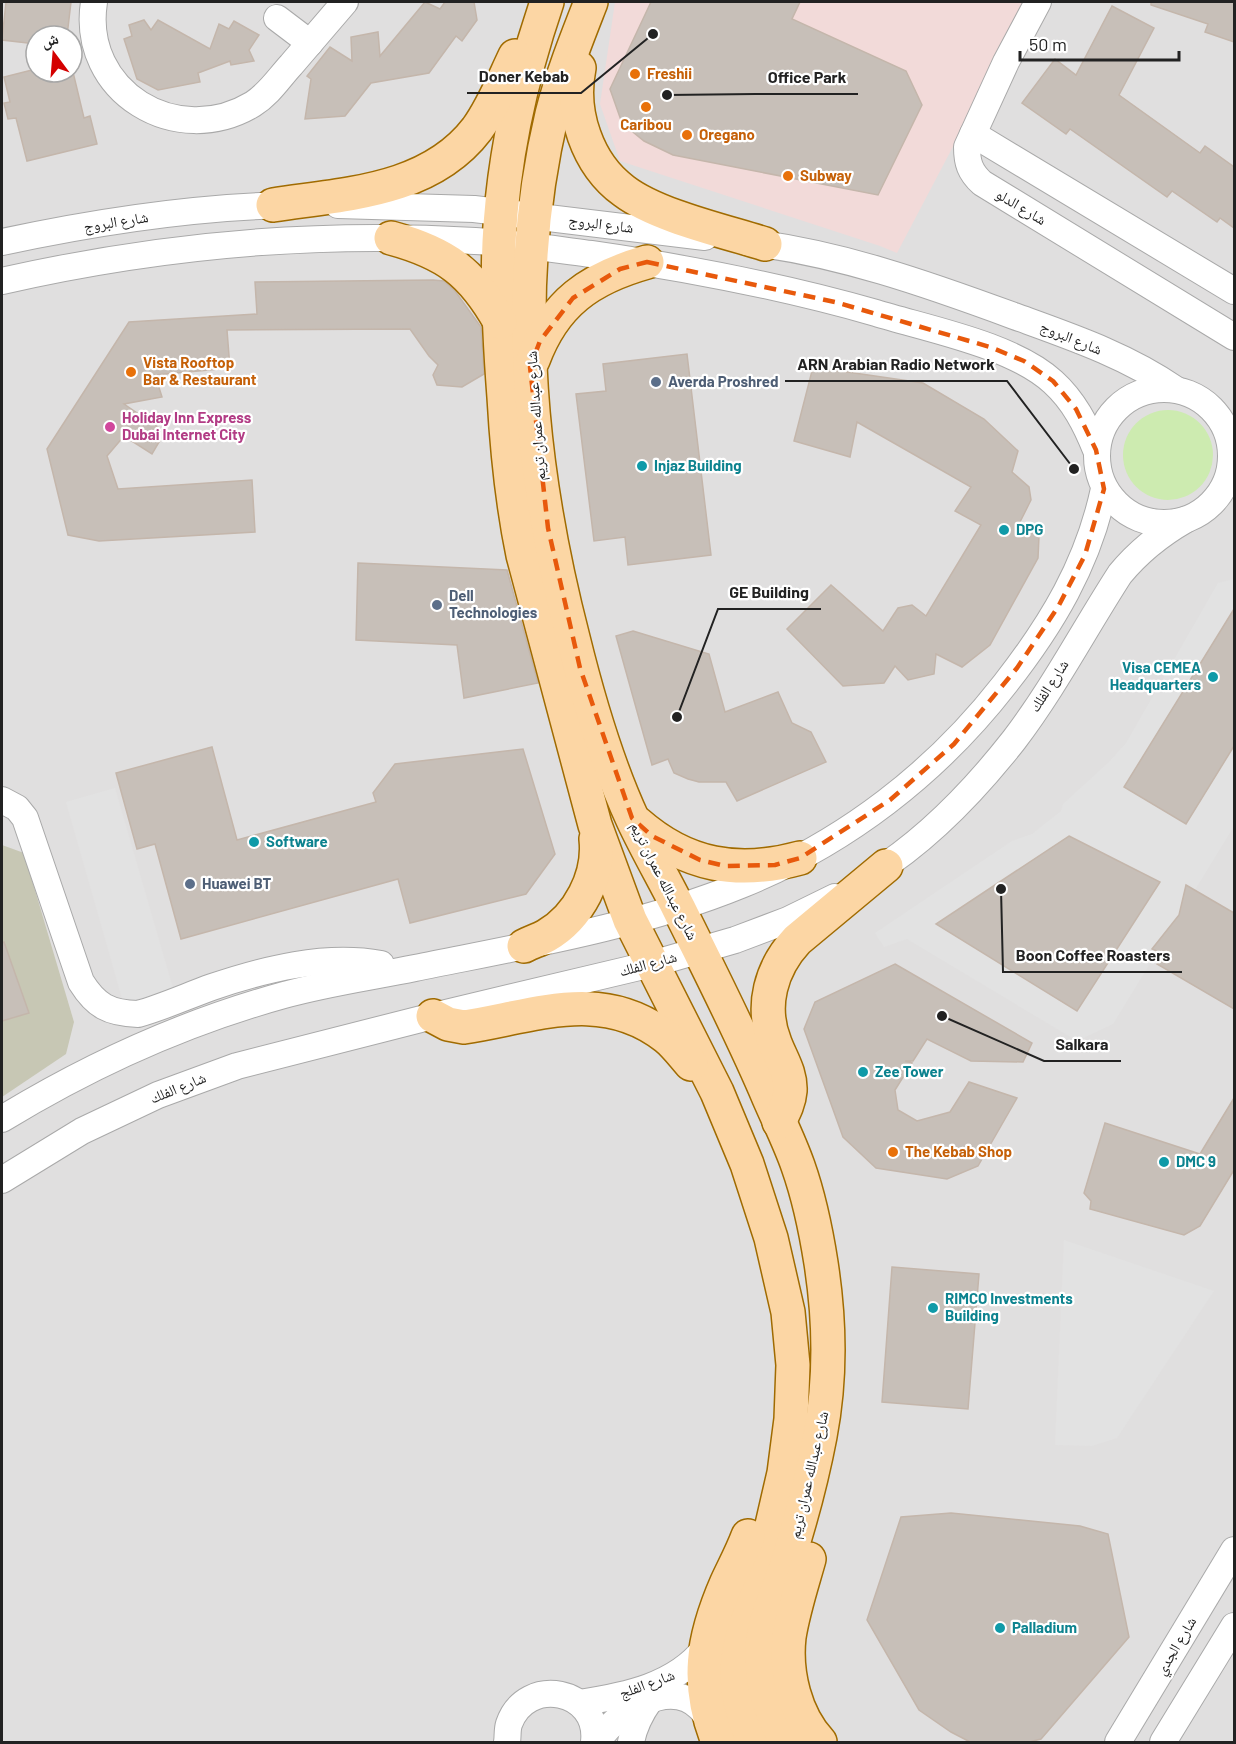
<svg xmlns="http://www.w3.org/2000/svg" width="1236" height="1744" font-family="Barlow,'Noto Naskh Arabic',sans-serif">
  <rect width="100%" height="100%" fill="#f2efe9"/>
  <path fill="#e0dfdf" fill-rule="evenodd" d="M2,2H1234V1742H2ZM36,36H72V72H36Z"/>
  <polygon fill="#f2dad9" points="615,2 1029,2 897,253 880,246 620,161 600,104"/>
  <polygon fill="#c7c7b4" points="2,845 24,853 74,1022 66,1054 2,1097"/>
  <circle fill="#cdebb0" cx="1168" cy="455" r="45"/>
  <g fill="#e2e2e2">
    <polygon points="1234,579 1234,826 1113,1024 1077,1041 907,939 884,947 875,933 1012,841 1032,834 1061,811 1063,804 1109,762 1126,743 1218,583"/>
    <polygon points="115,788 177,1002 127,1016 66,802"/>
    <polygon points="1064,1240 1214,1291 1117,1438 1092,1446 1055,1445"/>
  </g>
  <g fill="#c7bfb8" stroke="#c4b6ab" stroke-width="1.5">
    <polygon points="6,2 71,2 67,36 36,36 36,44 2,40"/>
    <polygon points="425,2 440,9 445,2 474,2 477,20 462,41 456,36 429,73 371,83 345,116 305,119 311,79 307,76 330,47 352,61 351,37 378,32 380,56"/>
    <polygon points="651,2 800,2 792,19 906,71 922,105 878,195 673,155 644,141 622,123 610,89"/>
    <polygon points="1151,2 1234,2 1234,42 1205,32 1208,24 1151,5"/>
    <polygon points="1112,6 1154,28 1119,95 1200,153 1205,146 1234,167 1234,228 1220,218 1217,222 1172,191 1167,197 1070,129 1066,134 1022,103 1055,59 1076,75"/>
    <polygon points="144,20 151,30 158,20 210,49 219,24 229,29 234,21 259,35 249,50 254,61 231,65 230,61 198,73 200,82 158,90 137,79 124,39 132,36 129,25"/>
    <polygon points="36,69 36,72 73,72 84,118 90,116 97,144 27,161 16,118 8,119 4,103 10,102 4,77"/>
    <polygon points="433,280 444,281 455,291 481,327 484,374 462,387 437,385 433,375 438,365 429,356 410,329 227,330 230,368 155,375 162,397 124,404 165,432 152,454 124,436 107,456 118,489 252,480 255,532 99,541 68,535 47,449 129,322 257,314 255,282"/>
    <polygon points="687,354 711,555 628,565 625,537 594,541 576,394 606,391 603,364"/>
    <polygon points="813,367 923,383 984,419 1018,451 1012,472 1029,487 1031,500 1019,524 1039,536 1038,558 990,645 962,667 936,654 934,674 908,680 895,666 884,683 843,686 787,629 831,585 883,631 898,608 912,605 926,616 981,525 955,511 971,487 857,422 850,457 794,441"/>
    <polygon points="358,563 507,570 538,683 464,698 457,645 356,640"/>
    <polygon points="1234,609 1234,746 1186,824 1124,787"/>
    <polygon points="633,631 709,654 725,712 778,692 792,723 811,732 826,762 737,801 726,782 699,782 688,779 674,773 668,759 652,765 616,636"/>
    <polygon points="212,747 237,840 376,802 373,793 395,764 523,749 555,854 526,894 410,923 398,879 181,939 155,844 137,849 116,773"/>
    <polygon points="1069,836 1160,882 1077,1011 936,924"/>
    <polygon points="1186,885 1234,913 1234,1009 1157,964 1164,954 1152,949 1179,915"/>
    <polygon points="4,942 29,1013 2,1021 2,943"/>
    <polygon points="895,964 1032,1043 1023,1062 971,1061 927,1039 913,1061 905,1061 912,1063 895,1090 898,1110 917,1121 950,1112 969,1082 1017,1098 978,1166 947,1179 876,1168 843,1137 804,1029 815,1002"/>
    <polygon points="1234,1098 1234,1170 1200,1226 1184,1235 1090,1209 1091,1201 1084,1193 1105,1123 1200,1154"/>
    <polygon points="892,1267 979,1274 968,1409 882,1402"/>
    <polygon points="951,1513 1080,1526 1108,1534 1129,1637 1041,1739 1025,1743 972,1743 951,1732 919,1710 867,1620 901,1517"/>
  </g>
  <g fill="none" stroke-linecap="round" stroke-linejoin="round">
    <g stroke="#a9a9a9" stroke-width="28">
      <g id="minor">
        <path d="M94,2C80,92 177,150 253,104C269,94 279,78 291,65C309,44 327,23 345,2"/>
        <path d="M1038,2L1006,62L967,147C967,163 970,172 982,183L1234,337"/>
        <polyline points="277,18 310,43"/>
        <polyline points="973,134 1234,291"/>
        <polyline points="338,205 474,209 705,237"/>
        <path d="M2,242C95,222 194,207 289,205"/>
        <path d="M747,242C839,253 927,284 1014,316C1069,336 1126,355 1175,389"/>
        <path d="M2,281C156,246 317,231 475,241C514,243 553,249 591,254C687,268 782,286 876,313C928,329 1013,345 1053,382C1074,401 1086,425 1096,450"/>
        <circle cx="1164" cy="456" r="67"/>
        <path d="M2,800L17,808L25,818L81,982C96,1006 109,1013 138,1014C163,1007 187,996 212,987C265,969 325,954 381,964"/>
        <path d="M871,875C926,841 974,791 1014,740C1053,689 1085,628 1120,574C1139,551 1159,535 1185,520"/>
        <path d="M2,1119C89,1066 186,1022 284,995C327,983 371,977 415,968C523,946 638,927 741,885C845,843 936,773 1005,684C1052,624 1088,564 1104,489"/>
        <polyline points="2,1180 82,1131 158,1095 237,1066 433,1016 652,964 735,940 788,920 835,897"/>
        <path d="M579,1703C625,1696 676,1686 705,1648"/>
        <path d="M507,1742C508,1737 507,1730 509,1724C526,1675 600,1689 594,1742"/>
        <path d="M597,1742C615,1714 669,1676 700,1708C705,1713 708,1719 711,1724"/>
        <path d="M631,1742C634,1726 640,1714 650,1700"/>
        <polyline points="1118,1742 1234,1550"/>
        <polyline points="1163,1742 1234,1626"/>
      </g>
    </g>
    <g stroke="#a06b00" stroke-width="36">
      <g id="major">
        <path d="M547,2C521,78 503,161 499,242C497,293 500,345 504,397C507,450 512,502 523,555L595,825L630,920L717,1092L747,1164L771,1238L788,1312L793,1365L791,1419L784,1473L772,1525L742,1611L732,1649L733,1686L743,1723L753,1742"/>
        <path d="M591,2C577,38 562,75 552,114C511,286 529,468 573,638C588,699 606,762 633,820C647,850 664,879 679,909C710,972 742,1034 769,1098C779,1121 790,1143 798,1166C809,1197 816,1231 821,1263C830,1321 831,1379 820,1436C812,1478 801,1519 788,1560C782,1580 773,1600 767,1620C754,1662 766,1706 787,1742"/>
        <path d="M579,68C570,112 587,164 624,191C657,216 724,231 765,244"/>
        <path d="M273,205C344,194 429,192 477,129C493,107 503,81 515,56"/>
        <path d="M391,238C446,253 472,272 500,322"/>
        <path d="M533,360C554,303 590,278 647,262"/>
        <path d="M637,823C686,866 738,875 800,858"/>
        <path d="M524,946C531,942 539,940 546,936C579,917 600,876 596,839"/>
        <path d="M433,1016L448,1024L464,1027C535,1016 602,987 666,1037C675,1044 683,1055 691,1064"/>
        <path d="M779,1122C784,1112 789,1103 790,1091C791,1073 781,1059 775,1043C760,1006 771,968 797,940L886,866"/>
        <path d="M809,1559C802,1584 793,1611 789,1637C785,1673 795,1715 820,1742"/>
        <path d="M718,1742C695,1684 702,1639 727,1582C734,1567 742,1552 748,1536"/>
      </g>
    </g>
    <use href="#minor" stroke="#fff" stroke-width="26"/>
    <use href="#major" stroke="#fcd6a4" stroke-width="33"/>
  </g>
  <path fill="none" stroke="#e8590c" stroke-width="4.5" stroke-dasharray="12 8" stroke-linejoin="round" d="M647,262L835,302L990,347L1024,361L1053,381L1076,409L1096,450L1104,489L1085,555L1058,607L1017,668L954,744L890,800L800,858L775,865L725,866L700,860L652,836L632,818L580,668L548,528L530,367L540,341L573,298L620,269Z"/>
  <g fill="#e8710a" stroke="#fff" stroke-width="2">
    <circle cx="635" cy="74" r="6"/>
    <circle cx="646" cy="107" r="6"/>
    <circle cx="687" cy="135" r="6"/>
    <circle cx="788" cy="176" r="6"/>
    <circle cx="131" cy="372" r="6"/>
    <circle cx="893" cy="1152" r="6"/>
  </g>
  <g fill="#5c6f8a" stroke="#fff" stroke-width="2">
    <circle cx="656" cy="382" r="6"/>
    <circle cx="437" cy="605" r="6"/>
    <circle cx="190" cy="884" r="6"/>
  </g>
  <circle fill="#d1479c" stroke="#fff" stroke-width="2" cx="110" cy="427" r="6"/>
  <g fill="#0f9aa8" stroke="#fff" stroke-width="2">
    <circle cx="642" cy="466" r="6"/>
    <circle cx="1004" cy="530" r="6"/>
    <circle cx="1213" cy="677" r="6"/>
    <circle cx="254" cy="842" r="6"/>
    <circle cx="863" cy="1072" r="6"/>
    <circle cx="1164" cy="1162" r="6"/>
    <circle cx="933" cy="1308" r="6"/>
    <circle cx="1000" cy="1628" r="6"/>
  </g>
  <g text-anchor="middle" stroke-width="4.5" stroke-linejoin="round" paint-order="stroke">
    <g font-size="15" font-weight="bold" fill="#c56008" stroke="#fff" text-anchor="start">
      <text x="647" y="79">Freshii</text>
      <text x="646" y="130" text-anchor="middle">Caribou</text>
      <text x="699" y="140">Oregano</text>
      <text x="800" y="181">Subway</text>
      <text x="143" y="368">Vista Rooftop<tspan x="143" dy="17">Bar &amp; Restaurant</tspan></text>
      <text x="905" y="1157">The Kebab Shop</text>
    </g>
    <g font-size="15" fill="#222" stroke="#fff">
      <text transform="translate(1021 207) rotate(31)" y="5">شارع الدلو</text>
      <text transform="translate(116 222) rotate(-9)" y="5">شارع البروج</text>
      <text transform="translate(601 224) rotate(7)" y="5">شارع البروج</text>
      <text transform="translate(1071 338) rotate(22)" y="5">شارع البروج</text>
      <text transform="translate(536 416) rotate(-94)" y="5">شارع عبدالله عمران تريم</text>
      <text transform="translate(1049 686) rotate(-57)" y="5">شارع الفلك</text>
      <text transform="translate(664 881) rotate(63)" y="5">شارع عبدالله عمران تريم</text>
      <text transform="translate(648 964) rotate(-15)" y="5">شارع الفلك</text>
      <text transform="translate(178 1088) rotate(-22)" y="5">شارع الفلك</text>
      <text transform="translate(809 1475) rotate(-77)" y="5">شارع عبدالله عمران تريم</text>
      <text transform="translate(1176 1646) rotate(-59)" y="5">شارع الجدي</text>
      <text transform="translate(647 1684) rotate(-20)" y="5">شارع الفلج</text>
    </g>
    <g font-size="15" font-weight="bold" fill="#4e5e75" stroke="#fff" text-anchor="start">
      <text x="668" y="387">Averda Proshred</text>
      <text x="449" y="601">Dell<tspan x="449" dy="17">Technologies</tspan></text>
      <text x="202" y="889">Huawei BT</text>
    </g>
    <g font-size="15" font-weight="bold" fill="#b23c85" stroke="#fff" text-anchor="start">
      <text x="122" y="423">Holiday Inn Express<tspan x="122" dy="17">Dubai Internet City</tspan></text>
    </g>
    <g font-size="15" font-weight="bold" fill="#0d838f" stroke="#fff" text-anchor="start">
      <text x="654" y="471">Injaz Building</text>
      <text x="1016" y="535">DPG</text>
      <text x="1201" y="673" text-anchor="end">Visa CEMEA<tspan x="1201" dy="17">Headquarters</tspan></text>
      <text x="266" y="847">Software</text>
      <text x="875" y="1077">Zee Tower</text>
      <text x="1176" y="1167">DMC 9</text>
      <text x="945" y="1304">RIMCO Investments<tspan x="945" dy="17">Building</tspan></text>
      <text x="1012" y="1633">Palladium</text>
    </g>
  </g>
  <path fill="none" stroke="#222" stroke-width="2" d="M653 34L581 93H467M667 95L755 94H858M1074 469L1007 381H785M677 717L718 609H821M1001 889L1003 972H1182M942 1016L1044 1061H1121"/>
  <g fill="#222" stroke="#fff" stroke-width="2">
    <circle cx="653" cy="34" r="6"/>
    <circle cx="667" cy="95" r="6"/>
    <circle cx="1074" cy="469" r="6"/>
    <circle cx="677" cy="717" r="6"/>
    <circle cx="1001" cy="889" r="6"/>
    <circle cx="942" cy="1016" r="6"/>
  </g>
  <g font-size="16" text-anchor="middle" font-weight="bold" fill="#222" stroke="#fff" stroke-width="4.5" stroke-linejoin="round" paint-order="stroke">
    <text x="524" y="82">Doner Kebab</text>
    <text x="807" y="83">Office Park</text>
    <text x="896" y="370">ARN Arabian Radio Network</text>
    <text x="769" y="598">GE Building</text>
    <text x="1093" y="961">Boon Coffee Roasters</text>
    <text x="1082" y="1050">Salkara</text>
  </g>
  <rect width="1236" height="1744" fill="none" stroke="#222222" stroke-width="6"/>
  <g transform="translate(54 54) rotate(344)"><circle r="28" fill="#ffffff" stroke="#a7a7a7" stroke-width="1.5"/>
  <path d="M0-4.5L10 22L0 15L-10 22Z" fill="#d40000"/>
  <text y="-9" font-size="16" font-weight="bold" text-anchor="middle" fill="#222222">ش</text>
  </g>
  <path d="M1020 51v9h159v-9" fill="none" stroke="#222222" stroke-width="3"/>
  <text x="1029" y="51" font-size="18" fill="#222222" stroke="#ffffff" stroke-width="4.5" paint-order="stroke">50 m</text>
</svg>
